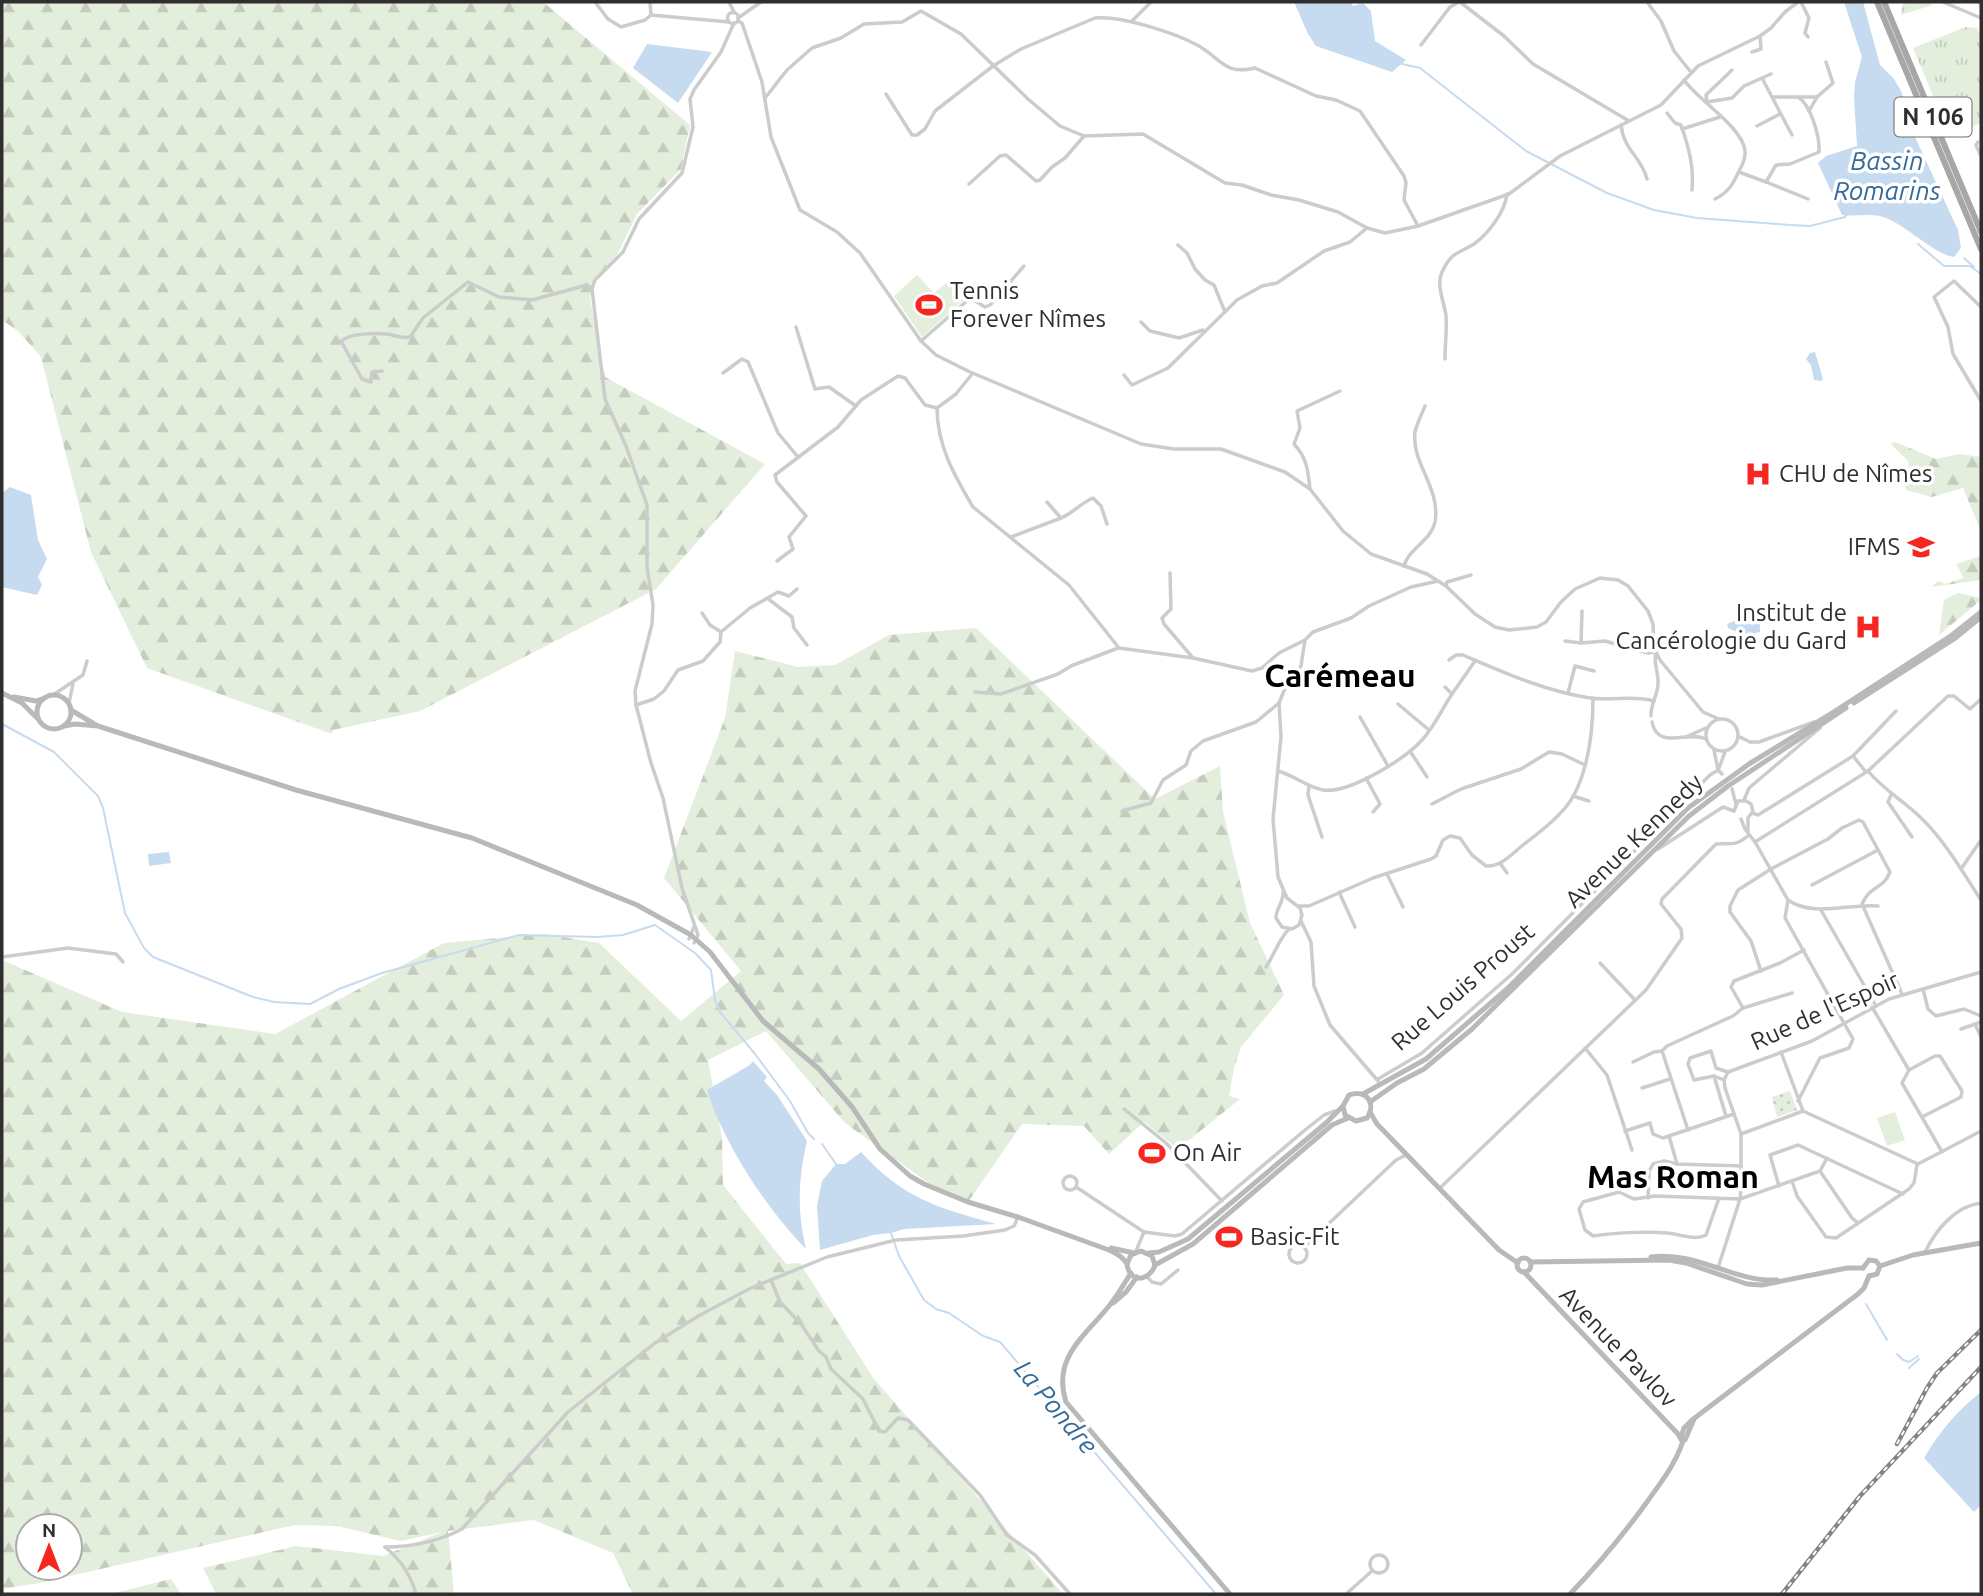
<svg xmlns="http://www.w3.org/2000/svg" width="1983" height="1596" font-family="Ubuntu,sans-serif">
  <defs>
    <pattern id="grass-tufts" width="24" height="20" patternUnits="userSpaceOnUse" patternTransform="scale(1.75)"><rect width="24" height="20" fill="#e3eedc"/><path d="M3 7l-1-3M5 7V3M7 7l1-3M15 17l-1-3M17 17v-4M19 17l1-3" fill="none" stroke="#c3ccbd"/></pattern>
    <pattern id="forest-firs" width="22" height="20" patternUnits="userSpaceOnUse" patternTransform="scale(1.75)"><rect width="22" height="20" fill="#e3eedc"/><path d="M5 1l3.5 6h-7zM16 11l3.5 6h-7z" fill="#c3ccbd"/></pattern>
    <pattern id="park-dots" width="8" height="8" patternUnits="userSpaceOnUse" patternTransform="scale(1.75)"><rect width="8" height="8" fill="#e3eedc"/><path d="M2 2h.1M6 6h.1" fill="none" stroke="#c3ccbd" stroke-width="1.8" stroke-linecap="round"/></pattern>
  </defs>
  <rect width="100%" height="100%" fill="#fff"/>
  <g fill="url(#grass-tufts)">
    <polygon points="1903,2 1927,2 1933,5 1901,15"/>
    <polygon points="1966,27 1977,28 1981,36 1981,123 1950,136 1913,48"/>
  </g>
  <g fill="url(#forest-firs)" fill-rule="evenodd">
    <polygon points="2,2 543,2 690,125 681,169 637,214 617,255 594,279 590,298 605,377 765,464 656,589 420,711 333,730 332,734 147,668 91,552 41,357 18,331 2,320"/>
    <polygon points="1895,442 1936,459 1959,454 1981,457 1981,531 1963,488 1932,497 1906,490 1904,474 1909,469 1908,461 1891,444"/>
    <polygon points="1981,556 1981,580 1931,587 1938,581 1945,584 1964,578 1956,564"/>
    <polygon points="1958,593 1981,598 1981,600 1939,635 1944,600"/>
    <path d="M976,628L1155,799L1220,766L1223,812L1250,923L1284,995L1241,1047L1234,1068L1229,1096L1240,1099L1178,1149L1144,1122L1109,1154L1084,1126L1022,1124L968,1202L930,1184L845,1123L766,1031L708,1060L722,1137L723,1185L786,1264L800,1263L874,1379L1063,1594H633L613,1553L534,1520L448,1531L454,1594H216L203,1568L296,1546L383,1556L442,1532L401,1541L337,1526L295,1525L39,1583L2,1589V960L122,1012L275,1034L444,943L545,934L599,943L681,1021L741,971L664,878L725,718L735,651L798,667L835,665L889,635ZM28,1526H70V1568H28Z"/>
    <polygon points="171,1579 181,1594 110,1594"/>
  </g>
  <polygon fill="url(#park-dots)" points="1790,1091 1797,1110 1777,1117 1772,1097"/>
  <g fill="#e3eedc">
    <polygon points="917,275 934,293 947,283 953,289 957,286 967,297 922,337 894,296"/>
    <polygon points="1895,1112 1905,1140 1887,1146 1877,1118"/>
  </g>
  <g fill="#c6dbef">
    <polygon points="1294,2 1351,2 1353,6 1363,3 1371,11 1375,41 1406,60 1392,72 1316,46 1308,34"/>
    <path d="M1844,2H1863L1880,65L1894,79L1901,91L1915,137L1958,230L1961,248L1954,257C1934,254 1907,226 1886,218C1871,212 1857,217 1842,215L1818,163L1826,156L1857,146L1854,97L1855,82L1862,57Z"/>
    <polygon points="647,44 712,52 678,103 633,68"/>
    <polygon points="1815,352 1823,379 1821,381 1814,380 1811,365 1806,359 1810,353"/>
    <polygon points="10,487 31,495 38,540 47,559 38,577 42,585 37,595 2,587 2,493"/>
    <path d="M1734,621H1757L1760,624V632C1748,635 1739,634 1728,628L1727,624Z"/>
    <polygon points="169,852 171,863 149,866 148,854"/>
    <path d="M753,1061L767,1077L764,1081L777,1095L807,1141C798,1180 797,1211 806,1249C767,1210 723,1142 707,1090L750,1065Z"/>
    <path d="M861,1152C904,1199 936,1207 996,1224L904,1229L891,1233L873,1235L820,1250L817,1206L822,1181L836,1164H845Z"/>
    <path d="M1981,1392V1505L1974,1512L1924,1458C1939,1432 1958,1410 1981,1392Z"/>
  </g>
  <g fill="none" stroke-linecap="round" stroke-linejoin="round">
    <g stroke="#c6dbef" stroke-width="2">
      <polyline points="1402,64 1420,68 1526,151 1607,193 1654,210 1697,218 1790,225 1810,226 1845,217 1847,214"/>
      <polyline points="1918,244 1944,266 1970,266 1981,274"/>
      <polyline points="1964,258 1974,267"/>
      <polyline points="2,724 54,752 98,796 103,808 125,913 144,948 153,957 253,997 274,1002 310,1004 339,989 382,973 519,935 597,937 623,935 655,925 695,953 711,970 715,1000 720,1012 755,1054 790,1101 808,1133 814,1139"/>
      <polyline points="822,1144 836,1164"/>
      <polyline points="891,1233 899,1256 924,1300 936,1309 949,1313 983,1336 1000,1342 1216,1594"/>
      <polyline points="1866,1304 1887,1340"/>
      <polyline points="1897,1354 1903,1360 1909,1362 1918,1356"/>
      <polyline points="1909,1368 1919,1359"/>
    </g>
    <g stroke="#ccc" stroke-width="3.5">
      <polyline points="595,2 608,19 621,27 645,20 651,15"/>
      <polyline points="650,2 651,15 729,22"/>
      <polyline points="729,2 734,12"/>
      <polyline points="1460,2 1504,36 1533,64 1629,121"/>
      <polyline points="1647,2 1661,21 1674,51 1690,71"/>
      <polyline points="1801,2 1809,18 1805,33 1808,37"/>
      <polyline points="1943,2 1981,18"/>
      <polyline points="1979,2 1981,4"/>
      <circle cx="733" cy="18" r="5.5"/>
      <polyline points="738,18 761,2"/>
      <polyline points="738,21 742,23 762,82 771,137 800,210 837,232 860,253 921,341 936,355 970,372 1141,444 1174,449 1221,449 1285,472 1310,489 1343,531 1371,554 1427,574 1446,586 1475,614 1495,627 1509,630 1537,627 1546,622 1561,602 1575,589 1600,578 1618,580 1628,586 1648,611 1653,624 1654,648 1660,660 1703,712 1719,719"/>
      <polyline points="1132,21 1151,2"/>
      <polyline points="1421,45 1450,7 1459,2"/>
      <polyline points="1752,52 1761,49 1760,36"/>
      <polyline points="1732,70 1706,95 1707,102 1732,98 1744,86 1771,74"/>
      <polyline points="1762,78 1772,97 1817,97"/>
      <path d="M1684,80C1698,100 1741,126 1745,150C1746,157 1743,164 1739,171C1733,184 1729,192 1715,199"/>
      <path d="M886,94L912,135H917L925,129L935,111L993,66L1021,49L1095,18C1120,15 1175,33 1197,45C1220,57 1224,76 1255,68L1316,96L1336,100L1360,111L1404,176L1406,183L1404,200L1418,226"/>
      <polyline points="1772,97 1792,135"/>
      <polyline points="765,98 787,70 812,48 841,38 864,24 902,22 921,11 961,34 1028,99 1060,126 1084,136 1143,134 1225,183 1242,185 1271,195 1299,200 1338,212 1367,228 1385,233 1418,226 1509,194 1560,156 1661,105 1698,66 1760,36 1771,28 1785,12 1798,2"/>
      <polyline points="1809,111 1817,97 1833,83 1826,62"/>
      <path d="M1667,113L1675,123L1681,125C1689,148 1694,167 1692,190"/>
      <path d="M1621,125C1624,151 1641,156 1647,179"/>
      <polyline points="1757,126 1780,114"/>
      <polyline points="1682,129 1720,117"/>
      <polyline points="1978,142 1976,145 1981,156"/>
      <path d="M1739,172L1766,182L1776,165L1790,164L1819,152C1820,137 1811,105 1798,97"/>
      <polyline points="1766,182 1808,199"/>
      <polyline points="969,184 1000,156 1006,155 1036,181 1040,180 1052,167 1065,158 1084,136"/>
      <polyline points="1178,245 1187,253 1195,269 1205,280 1214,285 1225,312"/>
      <polyline points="1981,307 1954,281 1934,297 1948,327 1953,354 1981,401"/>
      <polyline points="1141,322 1150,331 1179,338 1203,330"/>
      <polyline points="796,327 815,389 829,387 856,406"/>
      <polyline points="921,341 968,300 972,299 985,307 990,305 1024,266"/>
      <path d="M1445,359C1445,345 1447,329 1446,315C1444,302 1436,285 1442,272C1452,251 1458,254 1474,244C1488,234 1505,212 1507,194"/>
      <path d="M382,371L372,372L371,382L362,379L341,341C351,333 374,333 387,334C395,335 401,339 410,337L423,318L468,282L499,297L532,300L587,285L591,288"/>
      <polyline points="723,373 742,359 748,362 778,433 798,457"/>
      <path d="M972,374L956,394L937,408C937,445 954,475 973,507L1069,585L1119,648L1193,658L1252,671L1262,668L1279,653L1305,640L1313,632L1351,618L1369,606L1411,587L1438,581"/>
      <polyline points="1124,375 1132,385 1168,368 1237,300 1262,286 1277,283 1324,251 1350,242 1367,228"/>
      <path d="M1310,489C1308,470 1307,458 1294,444L1300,428L1297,411L1340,391"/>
      <path d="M1061,518C1073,513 1081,503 1093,498L1101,506L1107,524"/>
      <polyline points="1011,537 1061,518 1047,502"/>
      <polyline points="777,561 793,549 789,537 806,516 777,482 775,475 838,427 861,400 898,376 905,378 925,405 937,408"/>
      <path d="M1404,566C1408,549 1431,541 1435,522C1441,488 1411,463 1415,432C1417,423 1422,414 1425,406"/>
      <polyline points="1170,573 1171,609 1162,618 1164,624 1193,658"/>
      <polyline points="1446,586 1447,582 1471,575"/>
      <polyline points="767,598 792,617 794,628 807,645"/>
      <polyline points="702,613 710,625 721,632"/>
      <polyline points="1565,641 1581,643 1605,641 1648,653 1655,652"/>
      <polyline points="1581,643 1582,611"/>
      <path d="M1449,660L1456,655H1463C1505,673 1545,691 1590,698C1612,701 1634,695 1654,701"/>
      <polyline points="975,692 1001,694 1058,674 1071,666 1118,648"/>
      <polyline points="1568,693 1575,666 1594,671"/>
      <polyline points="1452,694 1475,661"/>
      <polyline points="53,695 83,675 87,661"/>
      <polyline points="69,703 73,684"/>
      <polyline points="1398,704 1429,730"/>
      <polyline points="636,705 654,699 664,691 678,670 703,661 720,642 721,632 750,608 778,592 789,596 797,589"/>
      <path d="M1651,716C1650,704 1659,694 1658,681C1658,671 1653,662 1656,652"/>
      <polyline points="1360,717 1388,766"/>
      <circle cx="1722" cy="735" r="16"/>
      <path d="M1652,722C1658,751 1688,730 1706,739"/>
      <polyline points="1688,736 1706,728"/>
      <polyline points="1740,737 1750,742 1759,742 1814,722"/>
      <polyline points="1714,750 1718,770 1722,774"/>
      <polyline points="1410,751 1427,777"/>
      <polyline points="1853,756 1866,772"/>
      <polyline points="1719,768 1725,752"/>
      <path d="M1278,771C1294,775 1306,787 1323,790C1349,794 1405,759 1422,740C1434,727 1442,709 1452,694L1445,687"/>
      <path d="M1868,771C1883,789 1902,800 1918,815C1944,839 1962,871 1981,900"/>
      <polyline points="1366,778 1380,804 1373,812"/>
      <polyline points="1309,786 1308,795 1322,837"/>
      <polyline points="1732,789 1736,804"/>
      <polyline points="1891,795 1888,802 1912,837"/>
      <polyline points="1573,796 1589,801"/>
      <polyline points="1744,800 1749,788 1820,728"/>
      <polyline points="1432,804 1461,789 1521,769 1549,752 1562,754 1585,765"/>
      <polyline points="1122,811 1151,803 1163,780 1186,765 1191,751 1203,741 1256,722 1279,703"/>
      <polyline points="1734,811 1738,801 1746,801 1751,804 1753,811 1748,818 1748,831"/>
      <polyline points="1752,813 1758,815 1853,756 1896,711"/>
      <path d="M1741,819L1745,829L1755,842L1788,900C1814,918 1849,903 1878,906"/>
      <polyline points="1755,842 1868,771 1948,696 1954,696 1970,709 1981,699"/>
      <polyline points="1658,849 1723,807 1734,811"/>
      <polyline points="1500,863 1507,873"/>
      <polyline points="1961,869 1981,840"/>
      <polyline points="1387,874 1403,907"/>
      <polyline points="1812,885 1878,850"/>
      <path d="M1283,892C1284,902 1276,908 1276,918L1282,927L1292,929L1299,925L1302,915L1300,908L1287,898L1278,877L1273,819L1281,737L1279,703L1286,686L1301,666L1305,640"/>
      <polyline points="1339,892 1355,927"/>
      <polyline points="1788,900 1785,918 1853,1039 1849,1048 1820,1058 1798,1101"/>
      <path d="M1298,906H1309L1373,878L1431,859L1436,856L1443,840L1450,836L1460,838L1472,855L1486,866C1501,867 1512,854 1523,845C1540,832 1564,814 1574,795C1589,766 1593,730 1593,698"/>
      <polyline points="1821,910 1876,1006"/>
      <polyline points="1301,921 1311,942 1314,986 1330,1025 1378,1081"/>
      <polyline points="689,939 694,927"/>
      <polyline points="694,943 698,935 682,888 663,798 651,763 636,705 635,691 652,624 653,605 647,567 647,505 626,446 605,399 592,289 595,280 623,252 639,219 682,173 693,127 690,99 694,90 721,52 734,23"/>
      <polyline points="2,957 68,948 116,954 123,962"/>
      <polyline points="1600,963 1635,1000"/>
      <path d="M1266,967C1274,955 1279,939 1289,929"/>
      <path d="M1761,971L1751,941L1730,912V906L1738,890L1771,869L1828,839L1842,828L1859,820L1863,822L1890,872C1883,890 1870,885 1862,904L1902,994"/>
      <polyline points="1923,989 1928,1009 1936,1016 1964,1009 1981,1016"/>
      <polyline points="1872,1007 1909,1070 1902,1083 1941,1150 1943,1151 1981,1131"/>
      <polyline points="1743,1008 1731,987 1734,981 1780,963 1804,950"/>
      <polyline points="1975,1024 1981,1037"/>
      <polyline points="1961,1029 1981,1022"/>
      <polyline points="1585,1048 1607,1075 1632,1150"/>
      <polyline points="1781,1052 1803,1111 1918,1164 1943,1151"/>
      <polyline points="1633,1062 1654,1052 1662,1051"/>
      <polyline points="1909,1070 1935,1056 1940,1056 1962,1091 1961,1097 1922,1117"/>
      <polyline points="1714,1076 1726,1116"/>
      <polyline points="1378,1079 1422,1053 1512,974 1710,775 1718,770"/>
      <polyline points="1724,1080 1714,1076 1694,1080 1688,1064 1690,1058 1711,1051 1716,1068 1728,1072"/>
      <polyline points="1642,1088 1670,1079"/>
      <polyline points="1124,1109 1166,1143 1222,1201"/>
      <polyline points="1688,1130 1662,1051 1667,1046 1733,1016 1743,1008 1792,993"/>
      <polyline points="1625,1131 1650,1123 1653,1134 1663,1138 1734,1114"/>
      <polyline points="1741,1134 1803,1111"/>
      <polyline points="1669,1136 1677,1164 1741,1166"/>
      <polyline points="1820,1171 1852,1218 1858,1223"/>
      <circle cx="1070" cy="1183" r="7"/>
      <polyline points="1792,1181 1797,1196 1826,1237 1836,1238 1909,1189 1914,1183 1917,1165"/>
      <polyline points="1779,1186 1770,1155 1798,1145 1903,1194"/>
      <polyline points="1076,1187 1144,1232 1136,1251"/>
      <path d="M1440,1188L1646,990L1682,938L1681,929L1661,904L1662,899L1716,844C1731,843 1735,847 1749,835"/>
      <polyline points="1648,1198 1649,1171 1653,1164 1664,1161 1677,1164"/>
      <path d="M1719,1198L1706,1235C1694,1241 1680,1234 1667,1233C1646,1231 1613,1233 1593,1236L1585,1230L1579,1209L1583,1202L1619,1192L1634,1199L1655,1196L1740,1199L1820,1171L1827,1158"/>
      <polyline points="1144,1232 1175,1236 1182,1234 1305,1130 1324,1115 1335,1111"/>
      <circle cx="1298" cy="1254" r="9"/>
      <polyline points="1304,1247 1396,1160 1406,1155"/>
      <path d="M1925,1252C1936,1230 1955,1206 1981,1203"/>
      <polyline points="1718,1268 1740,1199 1741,1190 1741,1134 1725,1088 1724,1080 1728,1072 1812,1041 1889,999 1981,972"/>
      <polyline points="1147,1277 1152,1282 1161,1284 1178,1270"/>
      <polyline points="771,1280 780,1302 801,1324 819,1351 826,1357 831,1369 863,1399 879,1431 885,1432 898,1418 908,1420 980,1495 1007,1535 1035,1555 1070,1594"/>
      <path d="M385,1547C413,1547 437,1542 462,1529L568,1412L655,1343L700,1315L751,1288L827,1257L896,1240L963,1236L1005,1230L1014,1226L1018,1217"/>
      <path d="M385,1547C400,1559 411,1576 416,1594"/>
      <circle cx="1379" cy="1564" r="9"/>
      <polyline points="1346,1594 1372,1571"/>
    </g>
    <g stroke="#b9b9b9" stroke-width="5">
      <polyline points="2,693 22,703 38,719"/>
      <circle cx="54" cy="712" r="17"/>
      <polyline points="14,697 36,701 42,699"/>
      <polyline points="1854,703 1954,639 1981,617"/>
      <polyline points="71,710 96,725"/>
      <path d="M64,726L75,724L98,726L296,790L472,838L637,905L691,935L710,952L763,1021L819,1069L853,1108L880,1149L910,1176L924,1184L968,1202L1018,1217L1109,1250C1115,1253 1120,1255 1124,1260C1131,1268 1124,1261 1129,1271C1136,1285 1152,1276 1155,1265L1152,1256L1141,1251L1131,1255L1127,1264"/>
      <polyline points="1363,1094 1426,1059 1508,988 1688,808 1749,764 1829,715 1952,635 1981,612"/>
      <polyline points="1370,1102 1397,1083 1424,1069 1472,1029 1689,816 1728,786 1846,708"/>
      <polyline points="1370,1112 1377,1124 1499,1250 1518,1263"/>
      <polyline points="1111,1248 1134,1253"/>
      <path d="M1149,1253L1159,1252L1188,1239L1326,1123L1343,1106L1349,1095C1366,1089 1377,1103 1367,1118L1356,1121L1345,1115L1343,1106"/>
      <path d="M1651,1257C1698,1251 1732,1282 1777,1280"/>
      <circle cx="1524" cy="1265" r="7"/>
      <polyline points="1530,1262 1669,1260 1686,1263 1747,1284 1762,1285 1847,1268 1863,1268"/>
      <polyline points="1155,1265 1193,1244 1332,1125 1348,1118"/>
      <polyline points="1880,1266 1913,1255 1981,1243"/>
      <polyline points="1863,1268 1869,1260 1876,1261 1880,1266"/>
      <polyline points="1524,1272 1678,1434 1682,1441 1685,1440 1694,1419"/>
      <path d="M1131,1273C1124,1284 1117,1296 1109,1306C1084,1337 1052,1358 1066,1402L1230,1594"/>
      <polyline points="1869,1276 1877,1274 1880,1266"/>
      <polyline points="1113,1303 1126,1292 1137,1277"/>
      <polyline points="1681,1437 1684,1428 1692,1420 1858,1294 1864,1288 1869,1276"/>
      <path d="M1570,1594C1598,1565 1623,1535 1647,1502C1661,1482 1675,1465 1683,1441"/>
    </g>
    <g stroke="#a7a7a7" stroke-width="6">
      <polyline points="1877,2 1981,249"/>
      <polyline points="1884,2 1981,232"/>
    </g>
    <g stroke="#848484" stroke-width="4.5">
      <g id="rail">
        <polyline points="1897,1444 1927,1388 1937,1373 1981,1330"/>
        <polyline points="1782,1594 1860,1496 1981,1367"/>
      </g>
    </g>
    <use href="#rail" stroke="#fff" stroke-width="2" stroke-dasharray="5" stroke-linecap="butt"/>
  </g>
  <defs>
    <g id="stadium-bare" transform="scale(2.1)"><path d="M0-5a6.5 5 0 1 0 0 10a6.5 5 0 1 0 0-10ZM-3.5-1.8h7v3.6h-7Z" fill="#f62621" stroke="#fff" stroke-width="2.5" paint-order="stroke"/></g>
    <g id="hospital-bare" transform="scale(2.1)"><path d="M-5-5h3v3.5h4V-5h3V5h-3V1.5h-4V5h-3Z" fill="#f62621" stroke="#fff" stroke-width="2.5" paint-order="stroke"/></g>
    <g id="university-bare" transform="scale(2.1)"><path d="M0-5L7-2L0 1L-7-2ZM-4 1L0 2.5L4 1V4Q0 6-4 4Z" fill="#f62621" stroke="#fff" stroke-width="2.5" paint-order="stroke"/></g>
  </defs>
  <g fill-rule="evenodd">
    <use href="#stadium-bare" x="929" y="305"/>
    <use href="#hospital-bare" x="1758" y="474"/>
    <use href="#university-bare" x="1921" y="547"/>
    <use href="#hospital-bare" x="1868" y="627"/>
    <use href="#stadium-bare" x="1152" y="1153"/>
    <use href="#stadium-bare" x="1229" y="1237"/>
  </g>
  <g text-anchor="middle" stroke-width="7" stroke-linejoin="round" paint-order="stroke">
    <rect fill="#fff" stroke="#6d6d6d" stroke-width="2" x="1894.5" y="97.5" width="77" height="39" rx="5"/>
    <g font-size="23" font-weight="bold" fill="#2f2f2f">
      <text x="1933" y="125">N 106</text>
    </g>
    <g font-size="24" fill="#2f2f2f" stroke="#fff" text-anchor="start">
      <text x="950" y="299">Tennis<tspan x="950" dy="28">Forever Nîmes</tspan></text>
      <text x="1779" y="482">CHU de Nîmes</text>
      <text x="1900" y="555" text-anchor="end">IFMS</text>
      <text x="1847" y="621" text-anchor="end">Institut de<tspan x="1847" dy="28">Cancérologie du Gard</tspan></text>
      <text x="1173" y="1161">On Air</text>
      <text x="1250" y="1245">Basic-Fit</text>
    </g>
    <g font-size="24" fill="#2f2f2f" stroke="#fff">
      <text transform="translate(1634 841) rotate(-44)" y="8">Avenue Kennedy</text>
      <text transform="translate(1463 987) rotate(-41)" y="8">Rue Louis Proust</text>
      <text transform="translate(1825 1011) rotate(-24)" y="8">Rue de l'Espoir</text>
      <text transform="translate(1618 1347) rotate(46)" y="8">Avenue Pavlov</text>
    </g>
    <g font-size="26" font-style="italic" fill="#356999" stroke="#fff">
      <text x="1887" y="170">Bassin<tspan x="1887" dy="30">Romarins</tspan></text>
      <text transform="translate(1056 1407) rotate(50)" y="9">La Pondre</text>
    </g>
    <g font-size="32" font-weight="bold" fill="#000" stroke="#fff">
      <text x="1340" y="687">Carémeau</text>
      <text x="1673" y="1188">Mas Roman</text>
    </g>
  </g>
  <rect width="1983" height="1596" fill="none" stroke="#2f2f2f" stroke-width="7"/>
  <g transform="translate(49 1547)"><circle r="33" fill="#ffffff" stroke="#acacac" stroke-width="2"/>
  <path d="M0-5L12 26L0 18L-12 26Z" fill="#f62621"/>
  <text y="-10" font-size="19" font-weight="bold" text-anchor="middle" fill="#2f2f2f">N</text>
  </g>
</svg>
